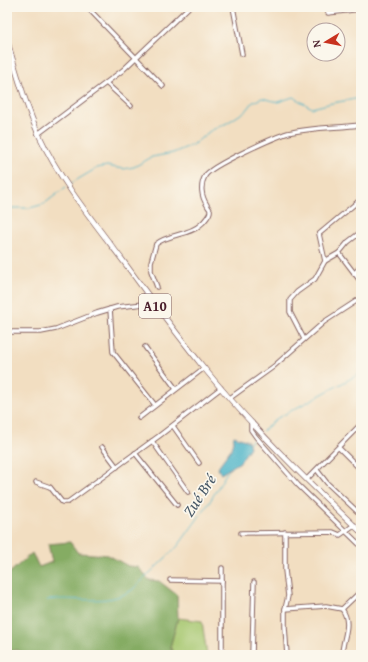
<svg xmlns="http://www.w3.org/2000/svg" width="368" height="662" font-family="'Gentium Book Plus',serif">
  <rect width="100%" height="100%" fill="#fbf7ec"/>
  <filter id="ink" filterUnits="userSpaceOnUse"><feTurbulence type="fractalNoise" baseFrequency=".025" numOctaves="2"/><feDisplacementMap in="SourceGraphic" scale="8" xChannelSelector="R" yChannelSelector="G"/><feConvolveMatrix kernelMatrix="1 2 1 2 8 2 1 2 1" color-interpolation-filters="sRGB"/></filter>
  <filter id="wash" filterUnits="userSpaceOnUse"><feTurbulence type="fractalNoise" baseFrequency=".012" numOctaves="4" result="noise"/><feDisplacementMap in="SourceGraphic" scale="16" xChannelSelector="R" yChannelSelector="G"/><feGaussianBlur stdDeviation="0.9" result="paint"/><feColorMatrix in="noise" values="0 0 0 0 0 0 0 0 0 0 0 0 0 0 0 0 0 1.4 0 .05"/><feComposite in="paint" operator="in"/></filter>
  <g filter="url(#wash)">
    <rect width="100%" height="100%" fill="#f2dec1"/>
    <polygon fill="#a7c871" stroke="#78744e" points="178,618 202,621 207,655 175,655 170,647"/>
    <polygon fill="#85ac63" stroke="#686647" points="70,542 78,553 108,555 128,566 138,567 149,580 159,581 177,595 178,618 170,647 175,655 24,655 18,650 7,652 7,575 32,553 39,567 52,562 48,544"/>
    <polygon fill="#48b2c7" stroke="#496879" points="234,436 248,441 250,447 240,462 221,474 218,469 220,464 231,449"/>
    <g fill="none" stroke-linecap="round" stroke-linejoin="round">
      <g stroke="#48b2c7" stroke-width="1">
        <polyline points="70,184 97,168 107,166 123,169 134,167 152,157 173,153 194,144 210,131 227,123 247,110 253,102 262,98 278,102 293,97 312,108 332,103 361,98"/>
        <polyline points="7,208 30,208 44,204 66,187"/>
        <polyline points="263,431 276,419 361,373"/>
        <polyline points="249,443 254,439"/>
        <path d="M47,600C75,596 107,607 132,590L178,546L209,503L227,472"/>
      </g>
    </g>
  </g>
  <g filter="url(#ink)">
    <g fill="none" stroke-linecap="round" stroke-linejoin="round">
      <g stroke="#856260" stroke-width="5.5">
        <g id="minor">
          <polyline points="87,7 163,86"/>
          <polyline points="233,7 242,54"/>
          <polyline points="327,7 328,13 361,9"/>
          <polyline points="7,68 15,68"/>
          <polyline points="106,83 131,106"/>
          <polyline points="38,134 123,70 189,7"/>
          <polyline points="339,253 361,282"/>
          <polyline points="325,261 339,253 348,242 361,232"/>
          <polyline points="354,274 361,266"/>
          <path d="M157,287L151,271V262L156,244C168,234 190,235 200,225C203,223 211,214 210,210C210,209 207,206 207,205C201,196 200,185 205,176C210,166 275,137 288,133C312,127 337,128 361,125"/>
          <polyline points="110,309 113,352 155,405"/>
          <polyline points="7,332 41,332 56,329 97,313 117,307 153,303"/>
          <polyline points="304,339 290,312 290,300 297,292 315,279 325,261 319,234 361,199"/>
          <polyline points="145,347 176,389"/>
          <polyline points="230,398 273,367 324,322 361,298"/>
          <polyline points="139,418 204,368"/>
          <polyline points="251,422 251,430 256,437 298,485 361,546"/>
          <polyline points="173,426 199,463"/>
          <polyline points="152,441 188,492"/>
          <polyline points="102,447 117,467"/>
          <polyline points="339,448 361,470"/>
          <polyline points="135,453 177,505"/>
          <polyline points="317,470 327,483 361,515"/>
          <polyline points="307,479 361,424"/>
          <polyline points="36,482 50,487 62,502 68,502 159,436 221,388"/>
          <polyline points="285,532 285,570 288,596 285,609 285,627 287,655"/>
          <polyline points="241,533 333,532 340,535 354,525"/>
          <polyline points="222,568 222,655"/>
          <polyline points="170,580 222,581"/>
          <polyline points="285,609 326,606 342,609 361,591"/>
          <path d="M342,609C353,625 342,638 342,655"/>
          <polyline points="252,655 254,582"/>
        </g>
      </g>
      <g stroke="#856260" stroke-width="6">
        <path id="major" d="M7,41C17,73 25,105 39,135C60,181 93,221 124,262C150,298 176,333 204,368C251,426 306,480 361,532"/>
      </g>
      <use href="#minor" stroke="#fff" stroke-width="3.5"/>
      <use href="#major" stroke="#fff" stroke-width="4.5"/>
    </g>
  </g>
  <g text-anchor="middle" stroke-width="3.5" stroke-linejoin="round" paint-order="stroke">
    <rect fill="#fbf7ec" stroke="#7f6065" stroke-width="1" x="139" y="294" width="32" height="24" rx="3"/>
    <g font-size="14" font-weight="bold" fill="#4a1f2b">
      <text x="155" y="311">A10</text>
    </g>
    <g font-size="16" font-style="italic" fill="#495a69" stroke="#fbf7ec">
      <text transform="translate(199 495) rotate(-57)" y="6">Zué Bré</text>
    </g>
  </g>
  <rect width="368" height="662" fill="none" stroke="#fbf7ec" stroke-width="24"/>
  <g transform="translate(326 42) rotate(260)"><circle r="19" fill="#fbf7ec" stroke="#b4a19f"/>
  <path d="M0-3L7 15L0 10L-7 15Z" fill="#c8321e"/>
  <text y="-6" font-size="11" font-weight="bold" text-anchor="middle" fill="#4a1f2b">N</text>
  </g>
</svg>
